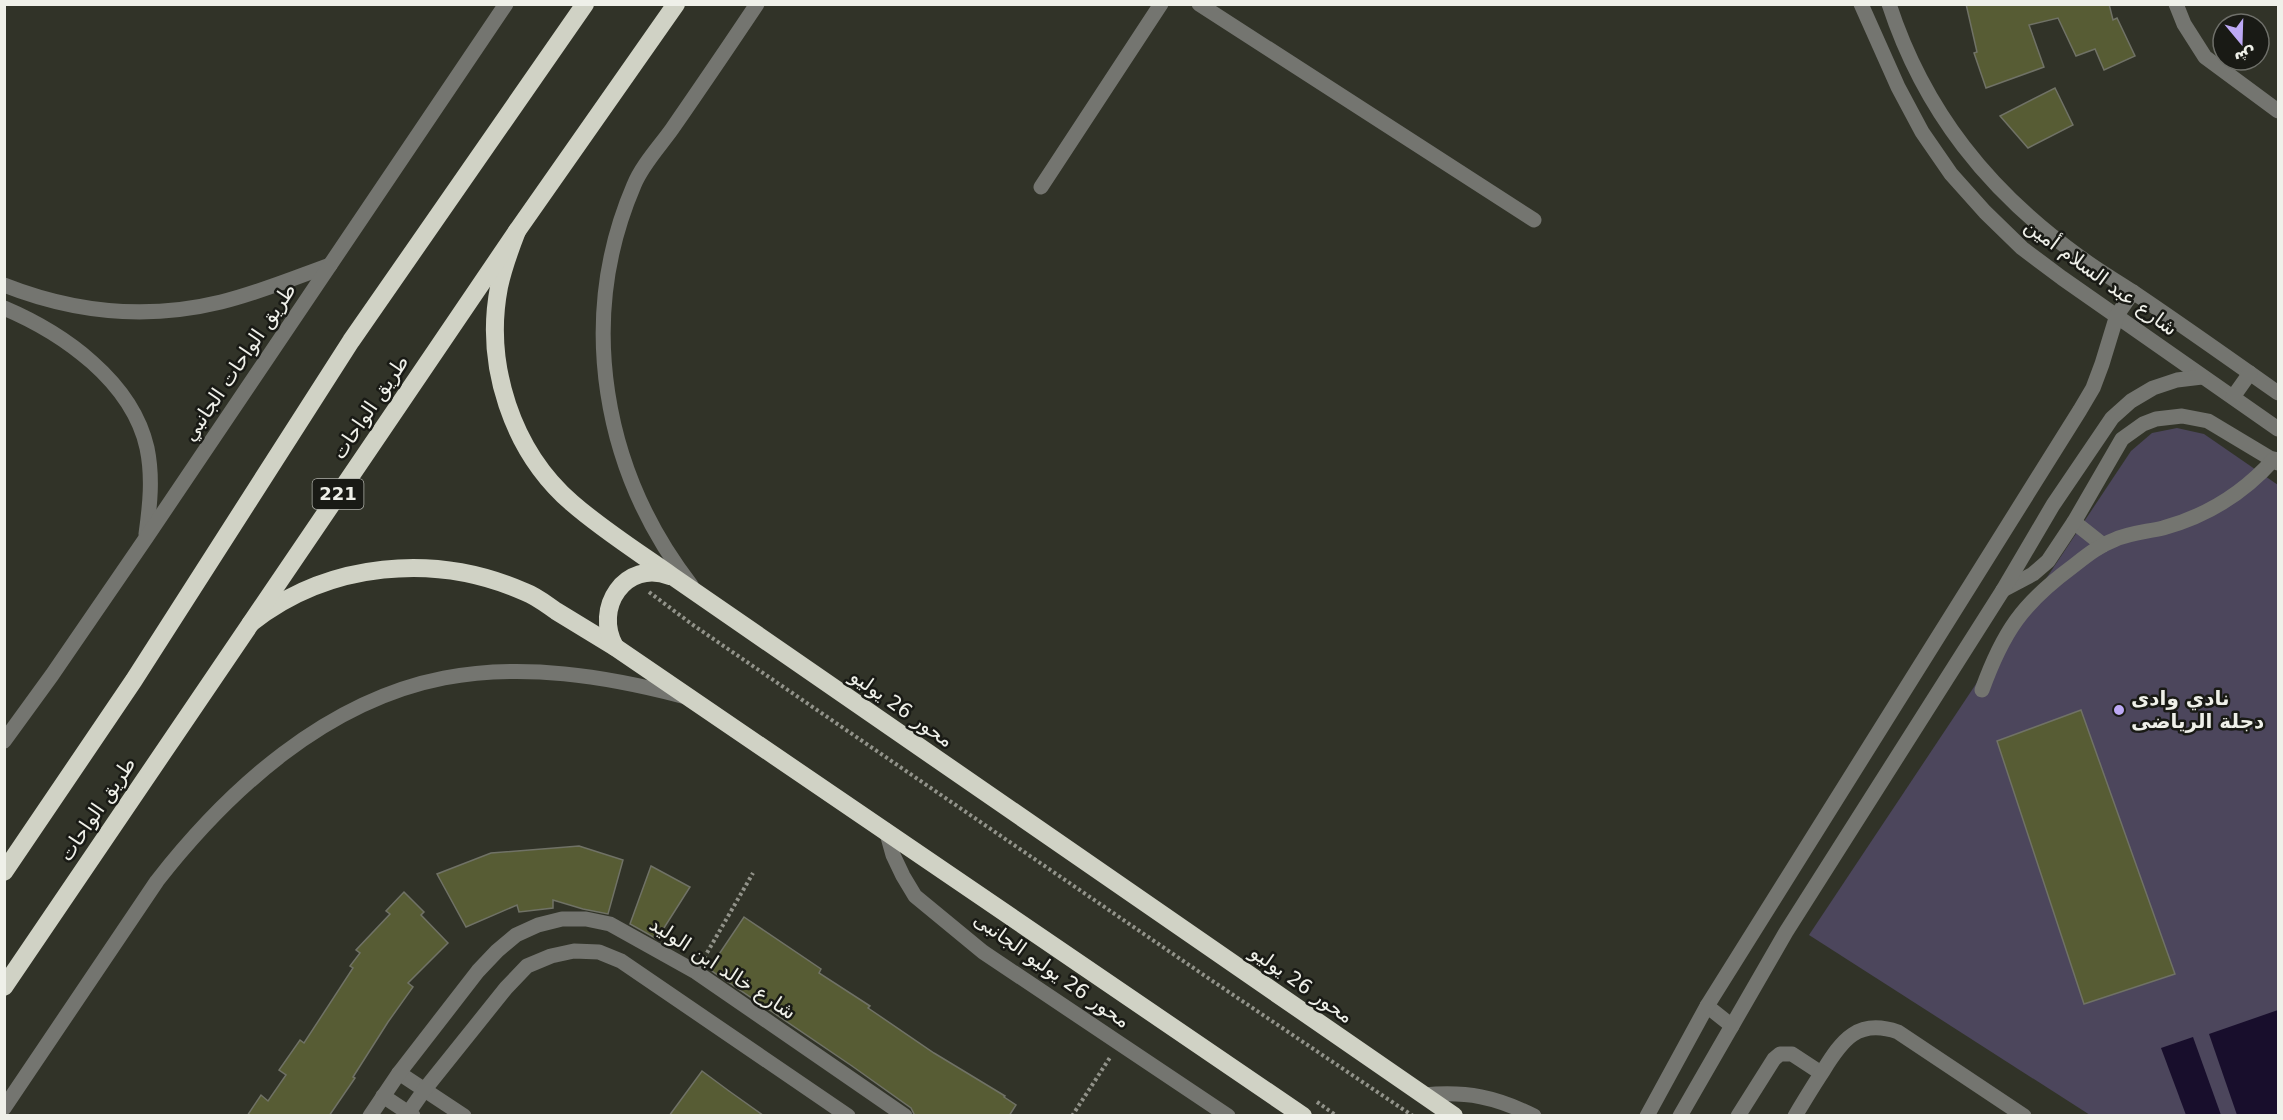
<svg xmlns="http://www.w3.org/2000/svg" width="2283" height="1120" font-family="'DejaVu Sans','Noto Naskh Arabic',sans-serif">
  <rect width="100%" height="100%" fill="#313328"/>
  <polygon fill="#4c465c" points="2177,428 2204,434 2278,485 2278,1115 2090,1115 1809,935 2131,451 2152,433"/>
  <g fill="#180e2c">
    <polygon points="2278,1010 2278,1115 2237,1115 2209,1034"/>
    <polygon points="2193,1037 2221,1115 2186,1115 2161,1048"/>
  </g>
  <g fill="#575c34" stroke="#707266" stroke-width="1.5">
    <polygon points="1966,4 2109,4 2113,20 2117,18 2135,56 2104,70 2095,49 2076,56 2058,18 2029,25 2044,67 1986,88 1974,53 1977,52"/>
    <polygon points="2055,88 2073,125 2028,148 2000,116"/>
    <polygon points="2081,710 2175,974 2084,1004 1997,741"/>
    <polygon points="579,846 623,860 608,914 583,909 553,900 553,908 519,912 517,905 466,927 437,874 491,853"/>
    <polygon points="651,866 690,887 657,939 630,924"/>
    <polygon points="404,892 424,912 421,915 448,943 408,983 413,987 388,1022 353,1077 355,1078 329,1116 247,1116 261,1095 268,1101 286,1075 279,1070 300,1040 304,1043 353,968 350,966 360,953 356,950 390,914 386,911"/>
    <polygon points="744,917 821,969 819,973 870,1006 868,1008 934,1053 1005,1096 1004,1097 1016,1105 1009,1116 915,1116 911,1108 852,1066 709,969"/>
    <polygon points="702,1071 729,1091 764,1116 669,1116"/>
  </g>
  <g fill="none" stroke-linecap="round" stroke-linejoin="round">
    <g stroke="#92938a" stroke-width="4" stroke-dasharray="3 3" stroke-linecap="butt">
      <polyline points="649,592 693,625 1211,980 1413,1116"/>
      <polyline points="704,958 753,873"/>
      <polyline points="1317,1102 1337,1116"/>
      <polyline points="1072,1116 1111,1056"/>
    </g>
    <g stroke="#747570" stroke-width="15">
      <polyline points="1199,4 1534,220"/>
      <polyline points="1861,4 1898,87 1922,132 1951,174 1985,212 2022,248 2062,278 2278,429"/>
      <path d="M1889,4C1924,111 1989,192 2080,257C2097,270 2115,280 2133,292C2182,325 2230,359 2278,393"/>
      <polyline points="2176,4 2184,24 2205,57 2278,111"/>
      <polyline points="1041,187 1161,4"/>
      <path d="M4,285C75,313 147,320 221,302C258,293 294,278 330,265"/>
      <path d="M4,308C63,333 132,381 147,448C153,477 150,505 146,534"/>
      <polyline points="2233,397 2250,373"/>
      <polyline points="2074,522 2103,545"/>
      <path d="M691,585C603,471 576,320 634,185C642,165 660,146 672,129C701,87 729,46 757,4"/>
      <polyline points="2003,590 2033,574 2048,561 2074,522 2122,439 2143,424 2156,419 2182,416 2208,421 2278,463"/>
      <path d="M1982,690C2003,632 2022,604 2072,567C2085,557 2098,546 2114,540C2129,533 2146,532 2163,528C2207,516 2243,494 2274,459"/>
      <polyline points="4,741 52,675 146,538 506,4"/>
      <polyline points="886,830 893,855 903,876 915,896 983,952 1228,1116"/>
      <polyline points="1707,1006 1732,1026"/>
      <polyline points="399,1073 464,1116"/>
      <path d="M1424,1095C1467,1091 1496,1097 1534,1116"/>
      <polyline points="383,1096 413,1116"/>
      <path d="M4,1108L157,881C229,789 326,701 444,678C524,663 605,676 682,696"/>
      <polyline points="370,1116 399,1073 478,971 497,951 516,935 538,925 562,919 586,919 610,924 696,972 905,1116"/>
      <polyline points="406,1116 425,1089 506,988 527,966 551,956 574,951 599,952 621,961 848,1116"/>
      <polyline points="1647,1116 1707,1006 2080,410 2093,388 2102,364 2117,315 2133,292"/>
      <polyline points="1680,1116 1786,932 2003,590 2053,505 2112,418 2131,401 2153,388 2177,380 2202,377"/>
      <polyline points="1738,1116 1774,1059 1780,1054 1792,1054 1821,1073"/>
      <path d="M1795,1116C1804,1101 1813,1086 1823,1071C1842,1040 1858,1018 1898,1032L2024,1116"/>
    </g>
    <g stroke="#d0d2c5" stroke-width="18">
      <path d="M517,231C510,249 503,268 499,287C484,365 512,451 572,503C603,530 638,552 672,576L1454,1116"/>
      <path d="M251,623C328,562 435,552 525,592C536,596 546,604 556,611C576,623 595,635 615,647L1303,1116"/>
      <path d="M615,647C593,608 625,559 670,576"/>
      <polyline points="4,872 134,680 351,341 585,4"/>
      <polyline points="4,987 517,231 676,4"/>
    </g>
  </g>
  <circle fill="#bda9f5" stroke="#191a15" stroke-width="2" cx="2119" cy="710" r="6"/>
  <g text-anchor="middle" stroke-width="5" stroke-linejoin="round" paint-order="stroke">
    <rect fill="#191a15" stroke="#afb0a9" stroke-width="1.5" x="312.5" y="479" width="51" height="30" rx="4.5"/>
    <g font-size="18" font-weight="bold" fill="#eff0e9">
      <text x="338" y="500">221</text>
    </g>
    <g font-size="20" fill="#eff0e9" stroke="#191a15">
      <text transform="translate(2101 277) rotate(36)" y="7">شارع عبد السلام أمين</text>
      <text transform="translate(239 362) rotate(-56)" y="7">طريق الواحات الجانبي</text>
      <text transform="translate(370 407) rotate(-56)" y="7">طريق الواحات</text>
      <text transform="translate(902 708) rotate(35)" y="7">محور 26 يوليو</text>
      <text transform="translate(97 809) rotate(-56)" y="7">طريق الواحات</text>
      <text transform="translate(723 968) rotate(33)" y="7">شارع خالد ابن الوليد</text>
      <text transform="translate(1052 970) rotate(35)" y="7">محور 26 يوليو الجانبى</text>
      <text transform="translate(1302 984) rotate(35)" y="7">محور 26 يوليو</text>
    </g>
    <g font-size="20" font-weight="bold" fill="#eff0e9" stroke="#191a15" text-anchor="start">
      <text x="2131" y="705">نادي وادى<tspan x="2131" dy="23">دجلة الرياضى</tspan></text>
    </g>
  </g>
  <rect width="2283" height="1120" fill="none" stroke="#eff0e9" stroke-width="12"/>
  <g transform="translate(2241 42) rotate(161)"><circle r="28" fill="#191a15" stroke="#6f706a" stroke-width="1.5"/>
  <path d="M0-4.5L10 22L0 15L-10 22Z" fill="#bda9f5"/>
  <text y="-9" font-size="16" font-weight="bold" text-anchor="middle" fill="#eff0e9">ش</text>
  </g>
</svg>
